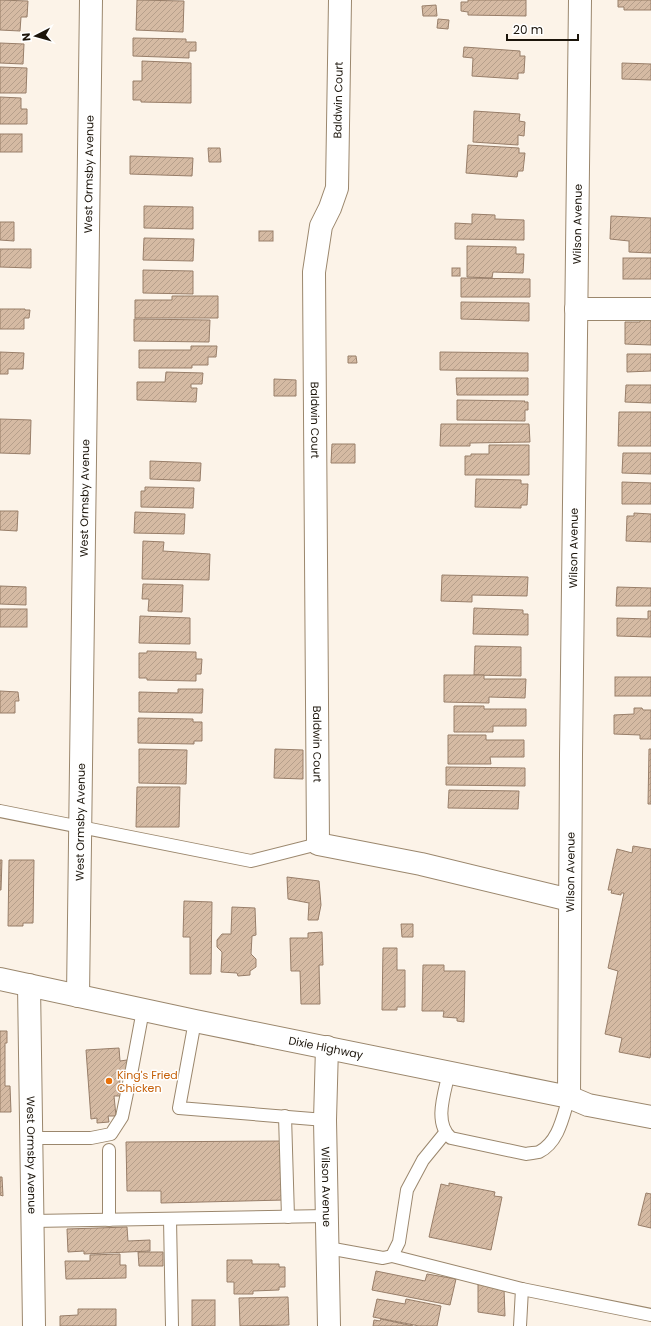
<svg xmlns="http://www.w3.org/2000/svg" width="651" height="1326" font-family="Poppins,sans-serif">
  <defs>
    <pattern id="building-hatch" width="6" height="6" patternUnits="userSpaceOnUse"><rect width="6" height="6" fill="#d5baa3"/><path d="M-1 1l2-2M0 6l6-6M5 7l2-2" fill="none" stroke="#b69f8b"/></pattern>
  </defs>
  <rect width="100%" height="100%" fill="#fcf3e8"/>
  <g fill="url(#building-hatch)" stroke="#987e69">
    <polygon points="0,0 28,1 27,17 21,17 20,31 0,30"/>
    <polygon points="137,0 184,1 183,32 136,30"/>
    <polygon points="468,0 526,0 526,16 468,15 468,12 461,11 461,2 468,2"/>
    <polygon points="618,0 651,0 651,10 624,10 624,7 618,7"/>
    <polygon points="436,5 437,16 423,16 422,6"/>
    <polygon points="438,19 449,20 448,29 437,28"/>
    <polygon points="133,38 186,39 186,42 196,42 196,51 189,51 189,58 133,56"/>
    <polygon points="0,43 24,44 23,64 0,63"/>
    <polygon points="464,47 520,51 520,56 525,56 524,73 518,73 518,79 472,76 473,58 463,57"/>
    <polygon points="142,61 191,63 191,103 141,102 141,100 133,100 133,81 142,81"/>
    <polygon points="622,63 651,64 651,80 622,79"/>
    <polygon points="0,67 27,68 26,93 0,93"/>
    <polygon points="0,97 21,98 21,109 27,109 27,124 0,124"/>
    <polygon points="474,111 520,114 519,121 525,122 524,136 518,135 518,145 473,142"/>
    <rect x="0" y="134" width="22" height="18"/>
    <polygon points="468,145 519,148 519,153 525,153 523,171 518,171 517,177 466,173"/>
    <polygon points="208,148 220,148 221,162 209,162"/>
    <polygon points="130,156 193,158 192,176 130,174"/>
    <polygon points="144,206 193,207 193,229 144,228"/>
    <polygon points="472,214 495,215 495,219 524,220 524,240 455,239 455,223 472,224"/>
    <polygon points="611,216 651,218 651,253 629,252 629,241 610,239"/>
    <polygon points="0,222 14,222 14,241 0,240"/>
    <rect x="259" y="231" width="14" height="10"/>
    <polygon points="144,238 194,239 193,261 143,260"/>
    <polygon points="467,246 516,247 516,254 524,254 523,273 493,272 492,278 467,277"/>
    <polygon points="0,249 31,249 31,268 0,267"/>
    <rect x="623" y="258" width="28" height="21"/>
    <rect x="452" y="268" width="8" height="8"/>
    <polygon points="143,270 193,271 193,294 143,293"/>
    <polygon points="461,278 530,279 530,297 461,297"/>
    <polygon points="172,296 218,296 218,318 135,318 135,300 172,300"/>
    <polygon points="461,302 529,303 529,321 461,319"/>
    <polygon points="0,309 25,309 25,310 30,310 29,318 24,318 24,329 0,329"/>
    <polygon points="134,319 210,320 209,342 134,341"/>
    <polygon points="640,319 651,319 651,345 625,344 625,322 640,322"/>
    <polygon points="191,346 217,346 216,357 208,357 208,365 192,365 192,368 139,368 139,350 191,350"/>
    <polygon points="0,352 24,353 23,369 8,369 8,374 0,374"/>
    <polygon points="440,352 528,353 528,371 440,370"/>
    <polygon points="627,354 651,354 651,371 627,372"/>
    <polygon points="348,356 356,356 357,363 348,363"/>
    <polygon points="166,372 203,373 202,384 191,384 191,388 197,388 196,402 137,400 137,382 165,382"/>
    <polygon points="456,378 528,378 528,395 457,395"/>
    <polygon points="274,379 296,380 296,396 274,396"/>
    <polygon points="626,385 651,385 651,403 625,402"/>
    <polygon points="457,400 525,401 524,402 528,402 528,410 525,410 525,421 457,420"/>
    <polygon points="619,412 651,412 651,446 618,446"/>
    <polygon points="0,419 31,420 30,454 0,453"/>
    <polygon points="441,424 529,424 530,442 470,443 470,446 440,446"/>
    <polygon points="332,444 355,444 355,463 331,463"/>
    <polygon points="489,445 529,445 529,475 465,475 465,456 471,456 471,454 489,454"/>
    <polygon points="623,453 651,453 651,474 622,473"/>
    <polygon points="150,461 201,463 200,481 150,479"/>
    <polygon points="476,479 521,480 521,484 528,484 527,505 521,505 521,508 475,507"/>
    <polygon points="622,482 651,483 651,504 622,504"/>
    <polygon points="145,487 194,488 193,508 141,507 141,491 145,491"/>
    <polygon points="0,511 18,511 17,531 0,530"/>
    <polygon points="135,512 185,514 184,534 134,533"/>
    <polygon points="634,513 651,514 651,542 626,541 627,516 634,516"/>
    <polygon points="143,541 164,542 163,551 210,554 209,580 142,579"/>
    <polygon points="442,575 528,577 527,596 472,595 472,602 441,601"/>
    <polygon points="143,584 183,585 182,612 148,611 149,599 142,599"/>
    <polygon points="0,586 26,587 26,605 0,604"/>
    <polygon points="617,587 651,588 651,606 616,606"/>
    <polygon points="474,608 523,610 523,614 528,614 528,635 473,634"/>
    <rect x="0" y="609" width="27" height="18"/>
    <polygon points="648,611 651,611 651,637 617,636 617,618 648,619"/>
    <polygon points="140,616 190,618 190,644 139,643"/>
    <polygon points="475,646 521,647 521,676 474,675"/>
    <polygon points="147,651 196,652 196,659 202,659 201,674 196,674 196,681 147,680 147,678 139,678 139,653 147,653"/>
    <polygon points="444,675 484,675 484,679 526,679 525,698 489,697 489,703 444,702"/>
    <rect x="615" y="677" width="36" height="19"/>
    <polygon points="178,689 203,689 202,713 139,712 139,692 178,693"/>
    <polygon points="0,691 18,692 19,701 15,701 15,713 0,713"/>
    <polygon points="454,706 484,706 484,709 526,709 526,726 493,726 493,732 454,732"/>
    <polygon points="634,708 642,708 643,710 651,710 651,739 640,739 640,735 614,734 614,715 634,714"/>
    <polygon points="138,718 193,719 193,722 202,722 202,741 194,741 194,744 138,743"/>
    <polygon points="448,735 486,735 486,740 524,740 524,757 490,757 491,764 448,764"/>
    <polygon points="139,749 187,750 186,784 139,783"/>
    <polygon points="275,749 303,750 303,779 274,778"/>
    <polygon points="649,749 651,749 651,804 648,804"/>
    <polygon points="446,767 525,768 525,786 446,785"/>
    <polygon points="137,787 180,787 179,827 136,827"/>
    <polygon points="449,790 519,791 518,809 448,808"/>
    <polygon points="633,846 651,849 651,1051 650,1058 619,1052 622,1038 605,1034 618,971 608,968 624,893 621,893 621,895 611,893 612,890 608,890 617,849 632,853"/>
    <polygon points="0,860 2,860 1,890 0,890"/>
    <polygon points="9,860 34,860 33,923 23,923 23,926 8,926"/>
    <polygon points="287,877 319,881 321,905 318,920 308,920 309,903 288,899"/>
    <polygon points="184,901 212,902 211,974 190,974 190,937 183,937"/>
    <polygon points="232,907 255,908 256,935 252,936 251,954 256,959 256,967 250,971 250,975 238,976 237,973 221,972 222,952 217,947 217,940 222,934 231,934"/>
    <polygon points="401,924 413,924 413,937 402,937"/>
    <polygon points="322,932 323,965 319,965 320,1004 301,1004 300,971 291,971 290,938 308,938 308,933"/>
    <polygon points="383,948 397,948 397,970 405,970 405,1007 397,1007 397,1010 382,1010"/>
    <polygon points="423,965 444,965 444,971 465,971 464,1022 457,1021 457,1018 443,1017 444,1011 422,1011"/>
    <polygon points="0,1031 7,1031 7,1043 5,1043 5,1086 10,1086 11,1112 0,1112"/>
    <polygon points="119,1048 120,1061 127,1060 128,1071 119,1072 121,1096 114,1096 116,1116 108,1116 109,1122 97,1123 97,1118 91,1119 86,1050"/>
    <polygon points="283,1141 285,1200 161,1203 161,1191 127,1191 126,1142"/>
    <polygon points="0,1177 2,1177 3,1196 0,1195"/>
    <polygon points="449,1183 495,1192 494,1196 502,1197 491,1250 429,1237 441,1184 449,1186"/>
    <polygon points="646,1193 651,1194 651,1228 638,1225"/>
    <polygon points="127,1227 128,1241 150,1240 150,1251 84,1254 84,1251 68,1252 67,1229"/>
    <polygon points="138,1252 163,1252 163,1266 139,1266"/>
    <polygon points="120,1254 120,1265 126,1265 126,1278 66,1279 65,1261 90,1261 90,1255"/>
    <polygon points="227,1260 252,1260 252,1264 279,1264 279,1267 285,1267 285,1287 279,1287 279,1290 253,1291 253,1294 234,1294 234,1282 227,1282"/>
    <polygon points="376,1271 425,1281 427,1274 456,1279 450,1305 372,1290"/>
    <polygon points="478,1284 504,1289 505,1316 478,1312"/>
    <polygon points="288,1297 289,1325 240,1326 239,1298"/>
    <polygon points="377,1299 405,1304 406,1299 441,1306 437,1326 419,1326 373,1317"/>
    <rect x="192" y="1300" width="23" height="26"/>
    <polygon points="78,1309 116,1309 116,1326 60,1326 60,1316 78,1315"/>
    <polygon points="381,1319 413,1326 373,1326 374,1320 380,1321"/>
  </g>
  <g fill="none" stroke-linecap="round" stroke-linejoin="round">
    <g stroke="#9b876d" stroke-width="14">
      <g id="service">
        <polyline points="0,811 251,861 318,844"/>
        <polyline points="195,1021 179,1108 325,1120"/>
        <path d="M449,1072C445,1092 433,1123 451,1138L526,1154C530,1153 535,1153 539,1152C559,1142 563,1116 569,1097"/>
        <polyline points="285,1116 288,1217"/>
        <polyline points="32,1138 91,1138 111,1134 122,1117 132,1069 143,1010"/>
        <polyline points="170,1219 172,1326"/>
        <polyline points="109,1220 109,1150"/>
        <polyline points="32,1221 327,1216"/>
        <polyline points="328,1248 383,1258 392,1256 399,1242 407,1190 423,1160 445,1133"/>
        <polyline points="392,1256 522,1289 520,1326"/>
        <polyline points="522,1289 651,1315"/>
      </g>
    </g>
    <g stroke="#9b876d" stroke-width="24">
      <g id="minor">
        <path id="s1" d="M340,0L337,188L330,208L321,226L314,272L318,844L421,864L570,900"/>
        <polyline points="576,309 651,309"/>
        <path id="s2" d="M29,985L34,1326"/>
        <path id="s3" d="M78,996L91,0"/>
        <path id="s4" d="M569,1097L571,755L580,0"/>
      </g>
    </g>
    <g stroke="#9b876d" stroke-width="24">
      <g id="tertiary">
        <path id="s5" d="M0,979L195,1021L569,1097L588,1105L651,1117"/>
        <path id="s6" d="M327,1047L325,1120L329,1326"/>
      </g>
    </g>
    <use href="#service" stroke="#fff" stroke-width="12"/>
    <use href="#minor" stroke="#fff" stroke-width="22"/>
    <use href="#tertiary" stroke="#fff" stroke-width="22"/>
  </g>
  <circle fill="#e8710a" stroke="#fff" stroke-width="1.5" cx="109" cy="1081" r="4"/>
  <g text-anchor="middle" stroke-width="3" stroke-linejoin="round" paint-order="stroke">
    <g font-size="11" fill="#1c150b" stroke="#fff">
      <text transform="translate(338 100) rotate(-89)" y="4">Baldwin Court</text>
      <text dy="4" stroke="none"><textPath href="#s3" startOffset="822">West Ormsby Avenue</textPath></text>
      <text dy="4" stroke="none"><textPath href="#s4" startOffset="873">Wilson Avenue</textPath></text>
      <text dy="4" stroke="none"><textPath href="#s1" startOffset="424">Baldwin Court</textPath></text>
      <text dy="4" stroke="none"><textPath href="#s3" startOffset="498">West Ormsby Avenue</textPath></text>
      <text dy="4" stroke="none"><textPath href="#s4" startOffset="549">Wilson Avenue</textPath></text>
      <text dy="4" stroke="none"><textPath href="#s1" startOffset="748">Baldwin Court</textPath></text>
      <text dy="4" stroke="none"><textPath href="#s3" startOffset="174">West Ormsby Avenue</textPath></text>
      <text dy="4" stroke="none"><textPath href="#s4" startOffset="225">Wilson Avenue</textPath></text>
      <text dy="4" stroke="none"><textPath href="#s5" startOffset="333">Dixie Highway</textPath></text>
      <text dy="4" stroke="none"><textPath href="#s2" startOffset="170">West Ormsby Avenue</textPath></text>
      <text dy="4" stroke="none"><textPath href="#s6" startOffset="140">Wilson Avenue</textPath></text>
    </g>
    <g font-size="11" fill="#c56008" stroke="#fff" text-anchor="start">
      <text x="117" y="1079">King's Fried<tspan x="117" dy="13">Chicken</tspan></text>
    </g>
  </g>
  <g transform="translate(36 36) rotate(264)" stroke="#ffffff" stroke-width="3" paint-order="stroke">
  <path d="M0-3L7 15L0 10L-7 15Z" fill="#1c150b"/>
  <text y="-6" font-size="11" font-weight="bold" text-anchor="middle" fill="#1c150b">N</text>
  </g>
  <path d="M507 34v6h71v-6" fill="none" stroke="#1c150b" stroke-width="2"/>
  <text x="513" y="34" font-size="12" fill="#1c150b" stroke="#ffffff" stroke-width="3" paint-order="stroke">20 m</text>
</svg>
